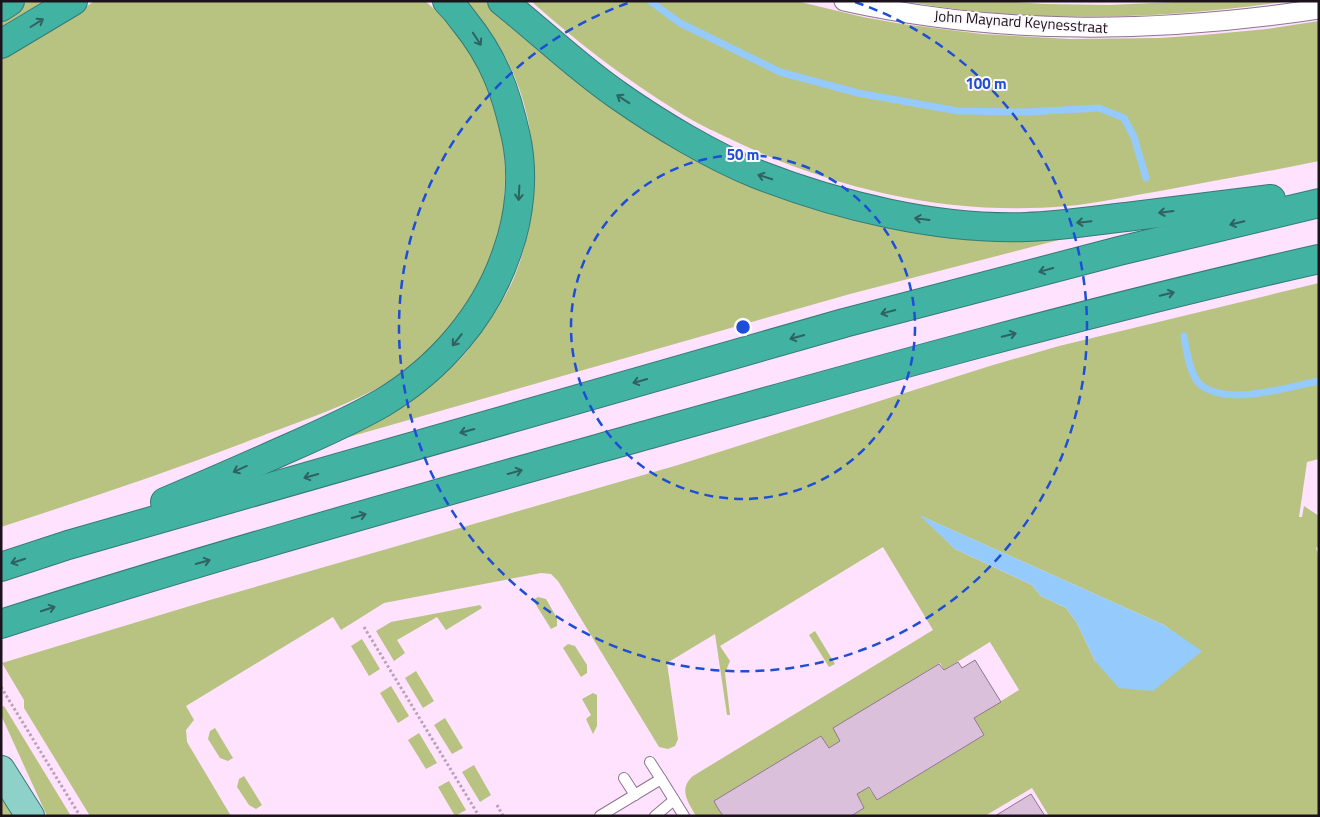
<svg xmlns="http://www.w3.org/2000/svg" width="1320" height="817" font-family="'Titillium Web',sans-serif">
  <rect width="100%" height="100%" fill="#fee2fe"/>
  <g fill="#b8c382" fill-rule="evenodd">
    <polygon points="28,1 44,1 1,27 1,18"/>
    <path d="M95,1H425C475,42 505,108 505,172C505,193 504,215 499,236C480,301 434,358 374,390C334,411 289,425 246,442C165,473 84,500 1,527V57Z"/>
    <path d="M466,1H491L757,181L1082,234L850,294L335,441C378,416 424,393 461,358C467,352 472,344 477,337C491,320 504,300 513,280C542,212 541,126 507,60C496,38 481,20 466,1Z"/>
    <path d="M531,1H796L863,17L902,24L982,34L1070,39L1160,38L1203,35L1267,29L1319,21V161C1266,172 1213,181 1160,191C1129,196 1099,203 1068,206C954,216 844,192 741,144C720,134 697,124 677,111C625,79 577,42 531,1Z"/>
    <path d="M903,1H1003L1044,4L1109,5L1195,1H1290C1163,20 1030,24 903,1Z"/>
    <path d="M1319,283V459L1307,462L1299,517H1302L1304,506L1319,516V546L1316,548L1319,557V816H1049L1032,788L985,816H851L864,808L857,794L868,787L877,800L984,735L974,718L1019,690L990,642L944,670L940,663L834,728L840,741L829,748L821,736L714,801L723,816H696C688,802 678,789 693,776L933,630L883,547L720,646L730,661L725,673L730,715H727L715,634L667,663L678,739L675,746L668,749L659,747L558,581L551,574L541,573L384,603L341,630L333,617L186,706L194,720L186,730L187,742L231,816H90L24,708V700L2,663L203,602L678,465L993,365L1059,346ZM921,516L1164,625L1201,652L1095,661L1077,623L1066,608L1041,596L1032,585L955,549Z"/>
    <polygon points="538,597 546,599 557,618 557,626 551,629 533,600"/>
    <polygon points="480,605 482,608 446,630 437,617 397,640 405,653 394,661 376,631 391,622"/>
    <polygon points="815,631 835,664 829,667 809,635"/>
    <polygon points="362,639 380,669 369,676 351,646"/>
    <polygon points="568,644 575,646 587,665 587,673 581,677 563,648"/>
    <polygon points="416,671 434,701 423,708 405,678"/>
    <polygon points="391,686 409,716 398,723 380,693"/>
    <polygon points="593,693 597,695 597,726 593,734 586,719 591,715 582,699"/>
    <polygon points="4,706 71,816 47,816 1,715 1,707"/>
    <polygon points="445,718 463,748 452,754 434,725"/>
    <polygon points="215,728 233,758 228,761 220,758 208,739 210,731"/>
    <polygon points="419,733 437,763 426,769 408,740"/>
    <polygon points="474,765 491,795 480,802 462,772"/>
    <polygon points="244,776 262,805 256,809 249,805 237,787 239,779"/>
    <polygon points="449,781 466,810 455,816 438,787"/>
    <polygon points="1,793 16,816 1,816"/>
  </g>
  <polygon fill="#95cafc" points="919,515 1164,625 1202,651 1153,691 1119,688 1095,661 1077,623 1066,608 1041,596 1032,585 955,549"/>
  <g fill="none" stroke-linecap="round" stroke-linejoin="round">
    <g stroke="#95cafc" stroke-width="7">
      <polyline points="650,1 680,23 780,72 858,93 958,111 1026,112 1099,108 1124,118 1134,137 1146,178"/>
      <path d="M1184,336C1186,349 1190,378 1202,386C1230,406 1287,387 1319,381"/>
    </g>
  </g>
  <g fill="#dbc0db" stroke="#8f768f">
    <polygon points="975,660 1001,702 974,718 984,735 877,800 869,787 857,794 864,808 851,816 723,816 717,807 714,801 821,736 829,748 840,741 833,728 939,664 944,670 958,662 962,668"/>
    <polygon points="1031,794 1045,816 995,816"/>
  </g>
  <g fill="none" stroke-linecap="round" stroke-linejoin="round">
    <g stroke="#8d758e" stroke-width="12">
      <g id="service">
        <polyline points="650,762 661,779"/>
        <polyline points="624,778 635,795"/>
        <polyline points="600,816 661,779 684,816"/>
        <polyline points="655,816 674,800"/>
      </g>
    </g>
    <g stroke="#8d758e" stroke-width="21">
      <path id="minor" d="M844,1C1002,36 1160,33 1319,9"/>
    </g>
    <g stroke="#357a74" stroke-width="30">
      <polyline id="primary" points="1,770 30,816"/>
    </g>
    <g stroke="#357a74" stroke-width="30">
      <g id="motorway">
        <path d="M502,1C541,32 579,69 619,96C659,124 712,156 757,174C839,206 938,230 1026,227C1062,226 1098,220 1134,216C1179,210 1225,205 1271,199"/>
        <polyline points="1,7 10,1"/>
        <polyline points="1,44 73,1"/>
        <path d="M165,502C203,486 242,469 280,452C314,437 349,422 382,403C439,369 486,315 507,252C520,216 524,174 516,137C506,91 494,58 464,21C459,14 453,7 447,1"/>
        <polyline points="1,567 68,545 844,323 1119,251 1319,203"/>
        <path d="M1,624C219,554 440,493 661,431C879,370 1097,309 1319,259"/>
      </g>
    </g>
    <g stroke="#b8a2b8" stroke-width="3" stroke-dasharray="2.5 2.5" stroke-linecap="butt">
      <polyline points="364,627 479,816"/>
      <polyline points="1,687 80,816"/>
      <polyline points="497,805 503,816"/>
    </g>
    <use href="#service" stroke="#fff" stroke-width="10"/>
    <use href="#minor" stroke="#fff" stroke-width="19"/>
    <use href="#primary" stroke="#8ed1c8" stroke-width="28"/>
    <use href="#motorway" stroke="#42b2a3" stroke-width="28"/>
  </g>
  <defs><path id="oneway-shaft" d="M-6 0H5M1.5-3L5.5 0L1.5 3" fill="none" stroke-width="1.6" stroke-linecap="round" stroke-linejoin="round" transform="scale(1.25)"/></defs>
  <g stroke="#2f6260">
    <use href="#oneway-shaft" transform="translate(37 23) rotate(-32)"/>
    <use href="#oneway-shaft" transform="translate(477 39) rotate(57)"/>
    <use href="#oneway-shaft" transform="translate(623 99) rotate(-147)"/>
    <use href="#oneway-shaft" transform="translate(765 177) rotate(-162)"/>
    <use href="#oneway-shaft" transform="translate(519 193) rotate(93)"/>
    <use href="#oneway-shaft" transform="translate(1166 212) rotate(173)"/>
    <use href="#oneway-shaft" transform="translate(922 219) rotate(-173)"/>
    <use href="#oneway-shaft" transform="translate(1084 222) rotate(174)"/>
    <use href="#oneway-shaft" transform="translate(1237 223) rotate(167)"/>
    <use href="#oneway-shaft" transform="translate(1046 270) rotate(165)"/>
    <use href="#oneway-shaft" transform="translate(1167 294) rotate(-13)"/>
    <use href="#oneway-shaft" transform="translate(888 312) rotate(165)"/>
    <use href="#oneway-shaft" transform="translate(1009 335) rotate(-14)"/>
    <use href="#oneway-shaft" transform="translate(797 337) rotate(164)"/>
    <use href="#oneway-shaft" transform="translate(457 340) rotate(129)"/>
    <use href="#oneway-shaft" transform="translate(640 381) rotate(164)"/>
    <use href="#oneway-shaft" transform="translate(467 431) rotate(164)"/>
    <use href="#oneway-shaft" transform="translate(240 469) rotate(156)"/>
    <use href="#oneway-shaft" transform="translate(515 472) rotate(-16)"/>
    <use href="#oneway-shaft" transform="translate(311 476) rotate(164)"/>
    <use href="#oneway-shaft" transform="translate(359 516) rotate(-16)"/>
    <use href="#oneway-shaft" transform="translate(18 561) rotate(162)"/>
    <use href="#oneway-shaft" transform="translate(203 562) rotate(-16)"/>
    <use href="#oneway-shaft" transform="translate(48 609) rotate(-18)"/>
  </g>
  <g fill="none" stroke="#1d4ed8" stroke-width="2.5" stroke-dasharray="9 6">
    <circle cx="743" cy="327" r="172"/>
    <path d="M855 2A344 344 0 1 1 631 2"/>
  </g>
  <g text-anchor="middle" stroke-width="4" stroke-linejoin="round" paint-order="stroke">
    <g font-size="15" fill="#1c121c" stroke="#fdf8fd">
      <text transform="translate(1021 22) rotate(4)" y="5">John Maynard Keynesstraat</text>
    </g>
  </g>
  <circle cx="743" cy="327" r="8" fill="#1d4ed8" stroke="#fdf8fd" stroke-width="2.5"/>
  <g font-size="15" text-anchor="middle" font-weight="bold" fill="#1d4ed8" stroke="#fdf8fd" stroke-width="4" stroke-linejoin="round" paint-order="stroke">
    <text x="986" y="89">100 m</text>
    <text x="743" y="160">50 m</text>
  </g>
  <rect width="1320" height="817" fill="none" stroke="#1c121c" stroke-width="5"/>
</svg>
